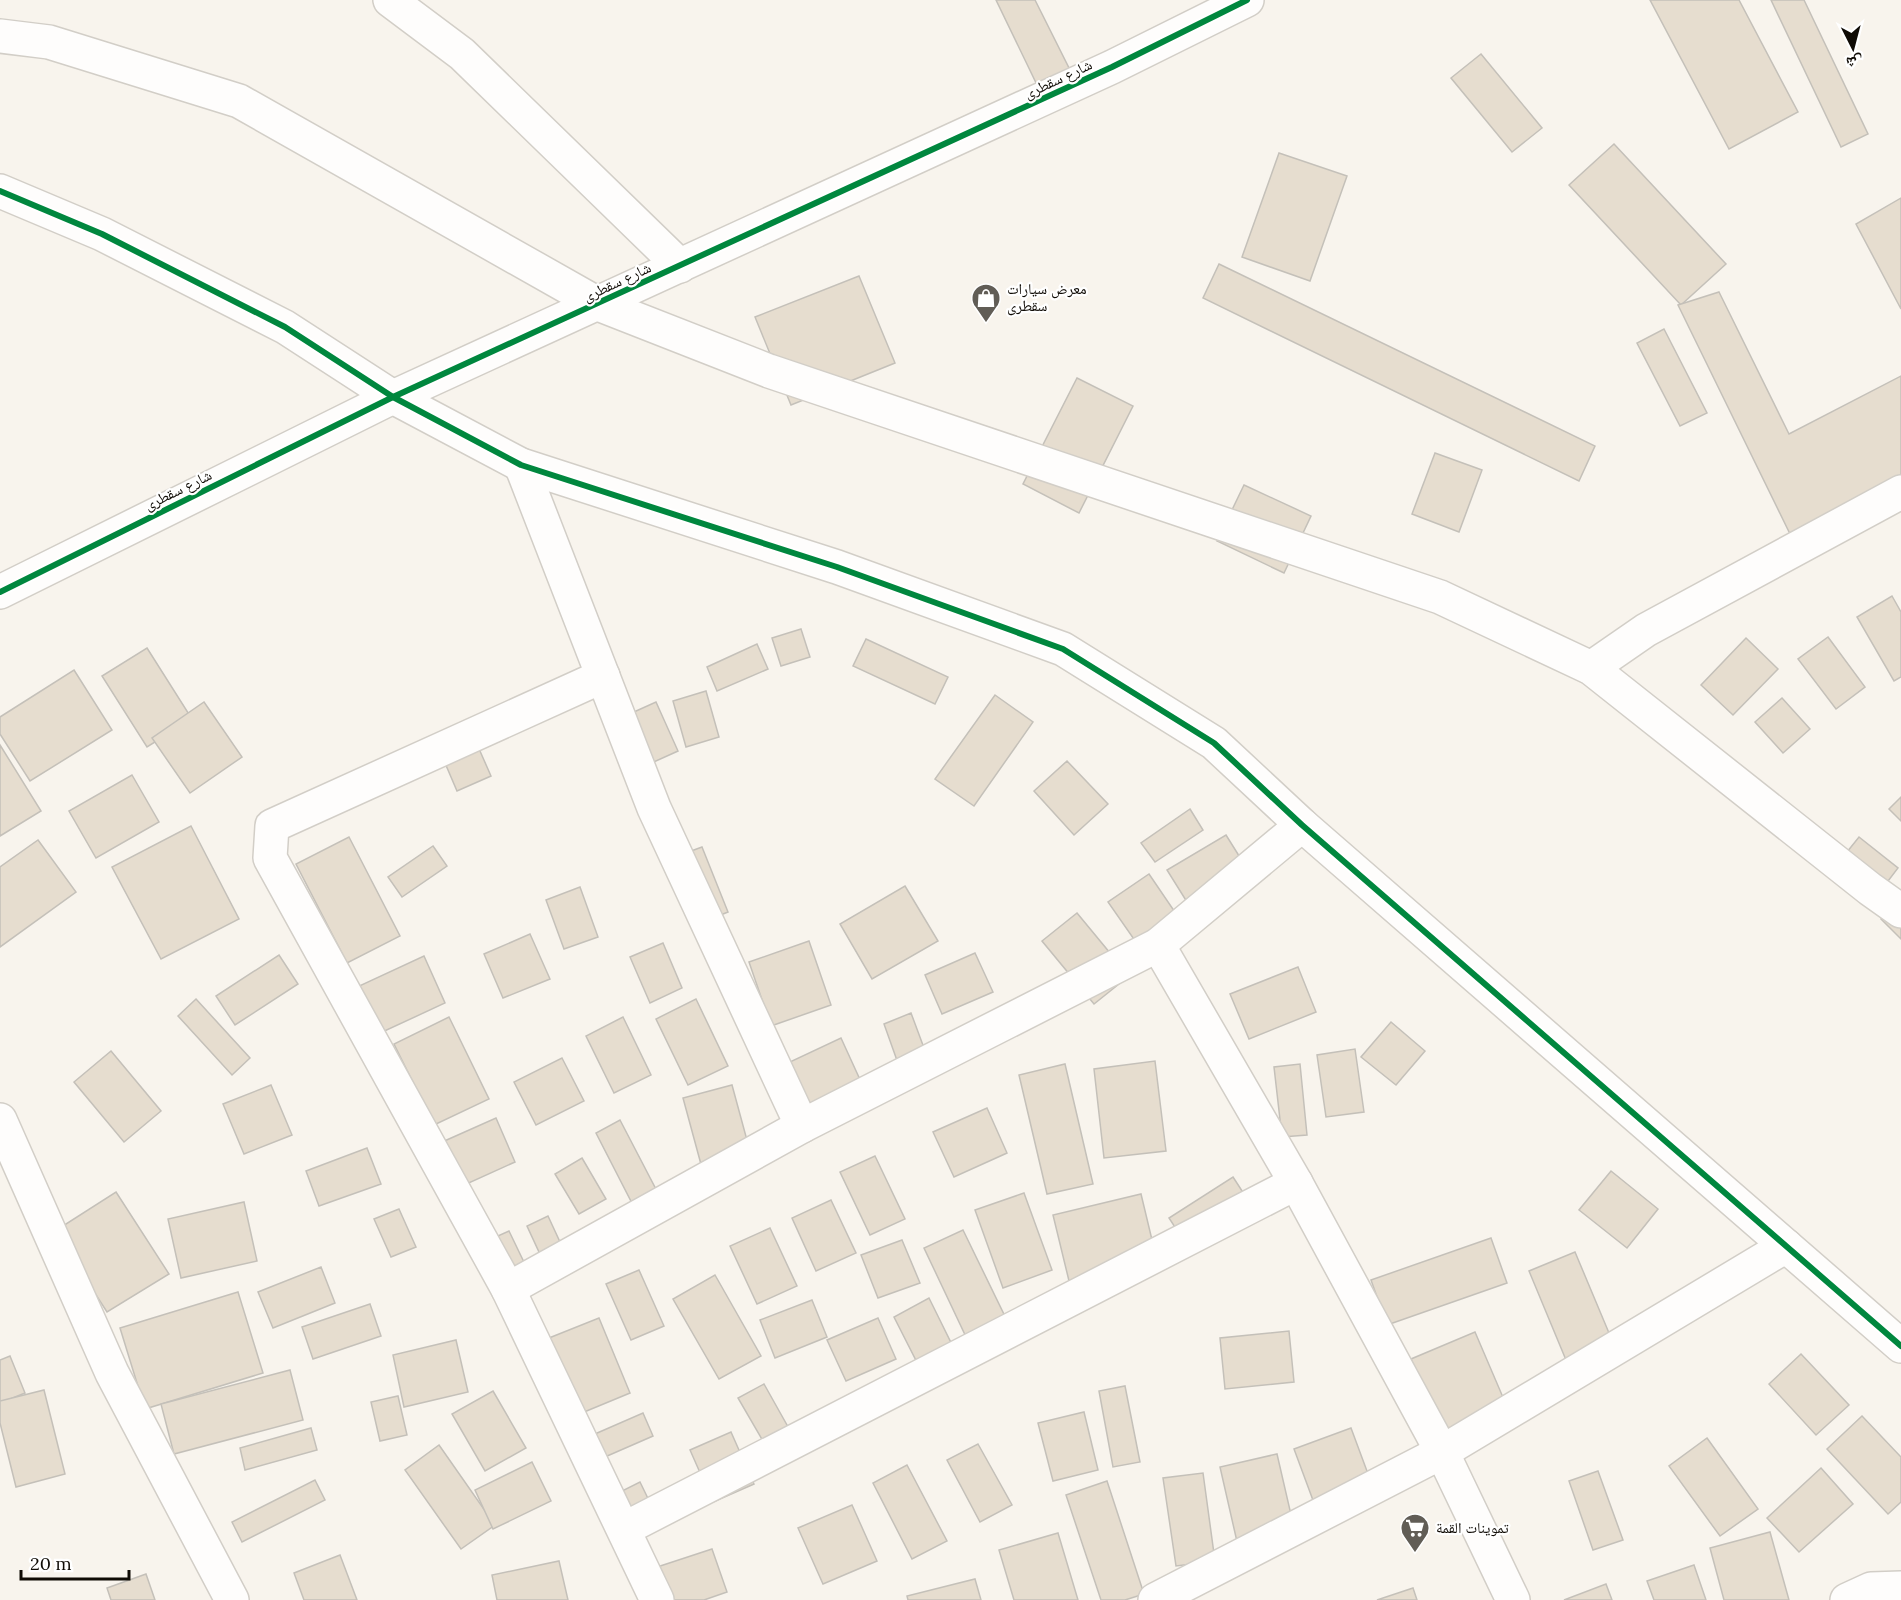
<svg xmlns="http://www.w3.org/2000/svg" width="1901" height="1600" font-family="Lora,'Noto Naskh Arabic',serif">
  <rect width="100%" height="100%" fill="#f8f4ed"/>
  <g fill="#e6ddcf" stroke="#c4c0b9" stroke-width="1.5">
    <polygon points="996,0 1035,0 1072,74 1039,89"/>
    <polygon points="1650,0 1739,0 1798,112 1729,149"/>
    <polygon points="1771,0 1804,0 1868,134 1841,147"/>
    <polygon points="1481,54 1542,128 1512,152 1451,78"/>
    <polygon points="1614,144 1726,264 1681,305 1569,185"/>
    <polygon points="1279,153 1347,176 1310,281 1242,257"/>
    <polygon points="1901,198 1901,309 1856,224"/>
    <polygon points="1219,264 1595,446 1579,481 1203,298"/>
    <polygon points="859,276 895,363 791,405 755,317"/>
    <polygon points="1719,292 1789,434 1901,376 1901,485 1792,538 1678,305"/>
    <polygon points="1664,329 1707,413 1680,426 1637,343"/>
    <polygon points="1077,378 1133,406 1079,513 1023,484"/>
    <polygon points="1435,453 1482,470 1459,532 1412,514"/>
    <polygon points="1244,485 1311,516 1284,573 1217,541"/>
    <polygon points="1892,596 1901,612 1901,677 1894,681 1857,617"/>
    <polygon points="801,629 810,657 781,666 772,638"/>
    <polygon points="1828,637 1865,687 1836,709 1798,659"/>
    <polygon points="1746,638 1778,669 1733,715 1701,685"/>
    <polygon points="866,639 948,677 935,704 853,666"/>
    <polygon points="757,644 768,669 717,691 707,667"/>
    <polygon points="147,648 192,719 147,747 102,676"/>
    <polygon points="74,670 112,730 30,781 0,734 0,717"/>
    <polygon points="706,691 719,737 686,747 673,701"/>
    <polygon points="995,695 1033,722 974,806 935,779"/>
    <polygon points="1782,698 1810,729 1783,753 1755,722"/>
    <polygon points="204,702 242,757 190,793 152,738"/>
    <polygon points="656,702 678,751 636,770 614,721"/>
    <polygon points="476,742 491,776 457,791 442,756"/>
    <polygon points="0,745 41,811 0,836"/>
    <polygon points="1067,761 1108,804 1074,835 1034,791"/>
    <polygon points="132,775 159,822 96,858 69,811"/>
    <polygon points="1901,797 1901,821 1889,809"/>
    <polygon points="1190,809 1203,830 1155,862 1141,843"/>
    <polygon points="191,826 239,919 161,959 112,867"/>
    <polygon points="1226,835 1246,867 1187,902 1167,870"/>
    <polygon points="349,837 400,936 347,963 296,864"/>
    <polygon points="1859,837 1898,868 1882,889 1843,857"/>
    <polygon points="38,840 76,892 0,947 0,867"/>
    <polygon points="433,846 447,866 402,897 388,877"/>
    <polygon points="702,847 728,912 708,920 683,854"/>
    <polygon points="1149,874 1179,918 1138,945 1108,902"/>
    <polygon points="905,886 938,941 872,979 840,924"/>
    <polygon points="580,887 598,937 564,949 546,900"/>
    <polygon points="1901,898 1901,939 1881,919"/>
    <polygon points="1077,913 1129,976 1094,1004 1042,941"/>
    <polygon points="530,934 550,979 503,998 484,954"/>
    <polygon points="809,941 831,1005 771,1026 749,962"/>
    <polygon points="663,943 682,988 650,1003 630,957"/>
    <polygon points="975,953 993,992 942,1014 925,975"/>
    <polygon points="279,955 298,984 235,1025 216,996"/>
    <polygon points="424,956 445,1003 378,1034 357,987"/>
    <polygon points="1298,967 1316,1012 1249,1039 1230,994"/>
    <polygon points="196,999 250,1058 232,1075 178,1016"/>
    <polygon points="696,999 728,1066 688,1085 656,1019"/>
    <polygon points="911,1013 927,1056 899,1066 884,1024"/>
    <polygon points="449,1017 489,1099 434,1125 394,1044"/>
    <polygon points="623,1017 651,1075 614,1093 586,1036"/>
    <polygon points="1391,1022 1425,1051 1396,1085 1361,1057"/>
    <polygon points="841,1038 867,1095 804,1125 777,1068"/>
    <polygon points="1355,1049 1364,1112 1326,1117 1317,1055"/>
    <polygon points="111,1051 161,1111 124,1142 74,1082"/>
    <polygon points="562,1058 584,1101 536,1125 514,1082"/>
    <polygon points="1155,1061 1166,1151 1104,1158 1094,1069"/>
    <polygon points="1065,1064 1093,1184 1047,1194 1019,1075"/>
    <polygon points="1300,1064 1307,1135 1282,1137 1274,1067"/>
    <polygon points="271,1085 292,1135 244,1154 223,1104"/>
    <polygon points="732,1085 751,1155 702,1168 683,1098"/>
    <polygon points="987,1108 1007,1153 954,1177 933,1132"/>
    <polygon points="496,1118 515,1162 451,1191 431,1147"/>
    <polygon points="620,1120 660,1197 635,1209 596,1133"/>
    <polygon points="367,1148 381,1184 319,1206 306,1171"/>
    <polygon points="875,1156 905,1219 870,1235 840,1172"/>
    <polygon points="582,1158 606,1199 579,1214 555,1174"/>
    <polygon points="1611,1171 1658,1209 1627,1248 1579,1210"/>
    <polygon points="1233,1177 1246,1197 1182,1238 1169,1218"/>
    <polygon points="116,1192 169,1274 107,1312 55,1231"/>
    <polygon points="1024,1193 1052,1270 1003,1288 975,1210"/>
    <polygon points="1141,1194 1158,1265 1070,1285 1053,1215"/>
    <polygon points="831,1200 856,1253 816,1271 792,1218"/>
    <polygon points="244,1202 257,1261 181,1278 168,1219"/>
    <polygon points="399,1209 416,1247 391,1257 374,1219"/>
    <polygon points="548,1216 572,1268 551,1278 527,1226"/>
    <polygon points="770,1228 797,1286 757,1304 730,1246"/>
    <polygon points="963,1230 1016,1339 976,1358 924,1248"/>
    <polygon points="509,1231 535,1285 517,1294 491,1239"/>
    <polygon points="1491,1238 1507,1283 1387,1325 1371,1280"/>
    <polygon points="902,1240 920,1283 878,1298 861,1255"/>
    <polygon points="1575,1252 1617,1352 1571,1372 1529,1271"/>
    <polygon points="321,1267 335,1303 273,1328 258,1292"/>
    <polygon points="639,1270 664,1326 631,1340 606,1284"/>
    <polygon points="715,1275 761,1356 719,1379 673,1299"/>
    <polygon points="238,1292 263,1373 145,1409 120,1328"/>
    <polygon points="929,1298 964,1369 929,1386 894,1317"/>
    <polygon points="812,1300 827,1337 775,1358 760,1320"/>
    <polygon points="370,1304 381,1336 313,1359 302,1327"/>
    <polygon points="599,1318 630,1393 560,1422 529,1346"/>
    <polygon points="878,1318 896,1359 846,1381 827,1340"/>
    <polygon points="1289,1331 1294,1382 1225,1389 1220,1338"/>
    <polygon points="1475,1332 1508,1409 1444,1437 1411,1359"/>
    <polygon points="456,1340 468,1392 404,1407 393,1355"/>
    <polygon points="1801,1354 1849,1405 1816,1435 1769,1384"/>
    <polygon points="10,1356 25,1393 0,1403 0,1360"/>
    <polygon points="290,1370 303,1420 174,1454 161,1404"/>
    <polygon points="764,1384 792,1434 767,1448 738,1398"/>
    <polygon points="1125,1386 1140,1462 1113,1467 1099,1391"/>
    <polygon points="44,1390 65,1474 16,1487 0,1423 0,1401"/>
    <polygon points="493,1391 526,1448 485,1471 452,1414"/>
    <polygon points="398,1396 407,1435 380,1441 371,1402"/>
    <polygon points="1084,1412 1098,1470 1053,1481 1038,1423"/>
    <polygon points="643,1413 653,1436 582,1467 572,1444"/>
    <polygon points="1862,1416 1901,1457 1901,1502 1888,1514 1827,1449"/>
    <polygon points="311,1428 317,1450 245,1470 240,1448"/>
    <polygon points="1351,1428 1374,1490 1317,1511 1294,1449"/>
    <polygon points="731,1432 754,1484 713,1502 690,1450"/>
    <polygon points="1707,1438 1758,1509 1720,1536 1669,1466"/>
    <polygon points="978,1444 1012,1505 980,1522 947,1460"/>
    <polygon points="439,1445 495,1525 461,1549 405,1470"/>
    <polygon points="1277,1454 1295,1532 1238,1546 1220,1467"/>
    <polygon points="532,1462 551,1501 493,1529 475,1490"/>
    <polygon points="907,1465 947,1541 912,1559 873,1483"/>
    <polygon points="1821,1468 1853,1504 1799,1552 1767,1518"/>
    <polygon points="1598,1471 1623,1540 1593,1550 1569,1481"/>
    <polygon points="1203,1473 1215,1561 1176,1566 1163,1478"/>
    <polygon points="315,1480 325,1500 242,1542 232,1522"/>
    <polygon points="1107,1481 1144,1594 1125,1600 1101,1600 1066,1495"/>
    <polygon points="640,1482 655,1513 630,1526 614,1495"/>
    <polygon points="852,1505 877,1561 823,1584 798,1528"/>
    <polygon points="1770,1532 1789,1600 1724,1600 1710,1548"/>
    <polygon points="1058,1533 1078,1600 1014,1600 999,1550"/>
    <polygon points="712,1549 727,1592 704,1600 658,1600 648,1570"/>
    <polygon points="340,1555 357,1600 304,1600 294,1573"/>
    <polygon points="559,1561 568,1600 497,1600 492,1575"/>
    <polygon points="1694,1565 1706,1600 1654,1600 1647,1581"/>
    <polygon points="146,1574 155,1600 111,1600 107,1588"/>
    <polygon points="975,1579 981,1600 908,1600 907,1596"/>
    <polygon points="1606,1584 1612,1600 1564,1600"/>
    <polygon points="1413,1588 1417,1600 1377,1600"/>
  </g>
  <g fill="none" stroke-linecap="round" stroke-linejoin="round">
    <g stroke="#d2cec7" stroke-width="36">
      <g id="street">
        <polyline points="390,0 462,54 680,266"/>
        <polyline points="0,36 49,42 239,101 598,304 769,371 1440,597 1591,668 1870,889 1901,911"/>
        <polyline points="0,191 102,234 285,327 393,397 521,465 837,567 1063,649 1214,743 1302,825 1901,1346"/>
        <polyline points="521,465 654,808 802,1126"/>
        <polyline points="1591,668 1646,630 1901,492"/>
        <polyline points="603,676 272,826 270,858 508,1289 657,1600"/>
        <polyline points="1158,945 1296,1183 1442,1452 1513,1600"/>
        <polyline points="508,1289 802,1126 1158,945 1302,825"/>
        <polyline points="624,1529 1296,1183"/>
        <polyline points="1155,1600 1442,1452 1786,1246"/>
        <polyline points="1847,1600 1871,1589 1901,1588"/>
      </g>
    </g>
    <g stroke="#d2cec7" stroke-width="36">
      <g id="secondary">
        <polyline points="0,592 393,397 1112,67 1247,0"/>
        <polyline points="0,1120 112,1373 232,1600"/>
      </g>
    </g>
    <use href="#street" stroke="#fefdfc" stroke-width="33"/>
    <use href="#secondary" stroke="#fefdfc" stroke-width="33"/>
    <g stroke="#fff" stroke-width="10">
      <g id="cycleway">
        <polyline points="0,191 102,234 285,327 393,397 521,465 837,567 1063,649 1214,743 1302,825 1901,1346"/>
        <polyline points="0,592 393,397 1112,67 1247,0"/>
      </g>
    </g>
    <use href="#cycleway" stroke="#00873e" stroke-width="6"/>
  </g>
  <defs>
    <g id="shop-pin" transform="scale(1.5)"><path d="M0 17L-7.5 6A9.5 9.5 0 1 1 7.5 6Z" fill="#615d56" stroke="#fff"/><path d="M-5-2.5h2.3a2.7 3.5 0 0 1 5.4 0H5L5.5 6h-11ZM-1.5-2.5h3a1.5 2.3 0 0 0-3 0Z" fill="#fff"/></g>
    <g id="supermarket-pin" transform="scale(1.5)"><path d="M0 17L-7.5 6A9.5 9.5 0 1 1 7.5 6Z" fill="#615d56" stroke="#fff"/><path d="M-6-5.5h2.5l.6 2H6L4.5 2H-2.5L-4.4-4H-6ZM-1.5 3.2a1.3 1.3 0 1 0 .1 0ZM3 3.2a1.3 1.3 0 1 0 .1 0Z" fill="#fff"/></g>
  </defs>
  <g fill-rule="evenodd">
    <use href="#shop-pin" x="986" y="298"/>
    <use href="#supermarket-pin" x="1415" y="1528"/>
  </g>
  <g text-anchor="middle" stroke-width="4.5" stroke-linejoin="round" paint-order="stroke">
    <g font-size="15" fill="#0f0b05" stroke="#fff">
      <text transform="translate(1058 79) rotate(-25)" y="5">شارع سقطرى</text>
      <text transform="translate(617 282) rotate(-25)" y="5">شارع سقطرى</text>
      <text transform="translate(178 490) rotate(-26)" y="5">شارع سقطرى</text>
    </g>
    <g font-size="15" fill="#0f0b05" stroke="#fff" text-anchor="start">
      <text x="1007" y="294">معرض سيارات<tspan x="1007" dy="17">سقطرى</tspan></text>
      <text x="1436" y="1533">تموينات القمة</text>
    </g>
  </g>
  <g transform="translate(1853 48) rotate(174)" stroke="#ffffff" stroke-width="4.5" paint-order="stroke">
  <path d="M0-4.5L10 22L0 15L-10 22Z" fill="#0f0b05"/>
  <text y="-9" font-size="16" font-weight="bold" text-anchor="middle" fill="#0f0b05">ش</text>
  </g>
  <path d="M21 1570v9h108v-9" fill="none" stroke="#0f0b05" stroke-width="3"/>
  <text x="30" y="1570" font-size="18" fill="#0f0b05" stroke="#ffffff" stroke-width="4.5" paint-order="stroke">20 m</text>
</svg>
